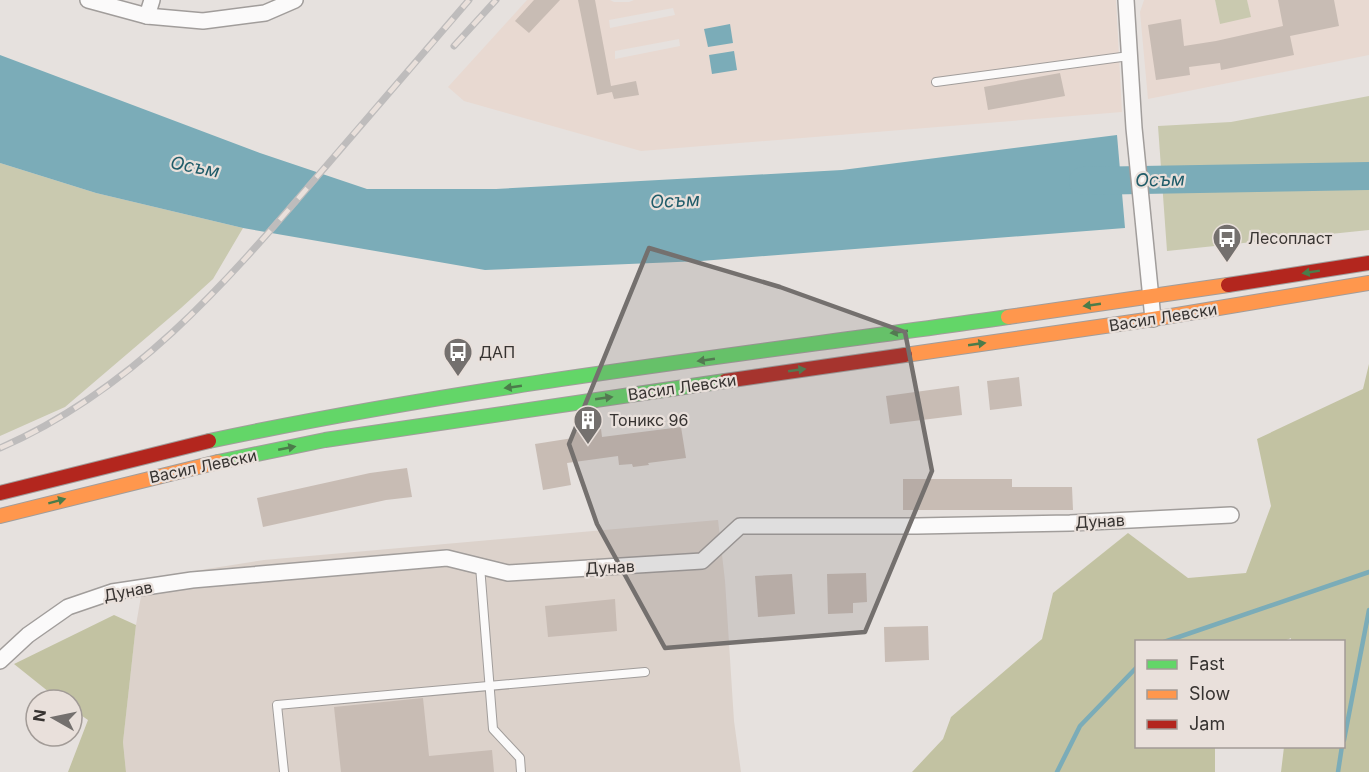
<svg xmlns="http://www.w3.org/2000/svg" width="1369" height="772" font-family="Inter,sans-serif">
  <rect width="100%" height="100%" fill="#e6e1de"/>
  <polygon fill="#dcd2cb" points="718,520 725,581 734,721 741,772 126,772 123,742 136,625 144,579 264,560"/>
  <g fill="#e8d9d1" fill-rule="evenodd">
    <path d="M527,0H610L614,2H629L634,0H1116L1122,112L641,151L464,101L448,87ZM673,8L675,15L610,28L609,20ZM679,39L680,46L615,59V51Z"/>
    <polygon points="1144,0 1215,0 1220,23 1250,17 1247,0 1369,0 1369,55 1148,99 1140,12"/>
  </g>
  <g fill="#c9c9af">
    <polygon points="1215,0 1247,0 1251,17 1220,24"/>
    <polygon points="1369,96 1369,230 1167,251 1158,126 1231,122"/>
    <polygon points="0,163 96,193 243,228 213,279 181,308 65,407 0,436"/>
  </g>
  <g fill="#c2c2a2">
    <polygon points="1369,364 1369,772 1281,772 1284,747 1344,746 1344,642 1291,641 1291,638 1282,642 1136,642 1136,746 1215,747 1215,772 912,772 943,739 951,717 1042,639 1053,593 1128,533 1188,578 1246,573 1271,506 1257,439 1363,389"/>
    <polygon points="114,615 136,625 123,742 126,772 68,772 88,720 72,709 72,700 59,700 14,664"/>
  </g>
  <g fill="#7bacb8">
    <polygon points="730,24 733,43 708,47 704,29"/>
    <polygon points="734,51 737,70 712,74 709,55"/>
    <polygon points="0,55 260,153 367,189 496,189 842,170 1117,135 1125,228 701,261 485,270 243,228 96,193 0,163"/>
  </g>
  <g fill="none" stroke-linecap="round" stroke-linejoin="round">
    <g stroke="#7bacb8" stroke-width="4.5">
      <polyline points="1164,642 1369,572"/>
      <polyline points="1344,740 1369,610"/>
      <polyline points="1057,772 1080,726 1136,668"/>
      <polyline points="1338,772 1342,746"/>
    </g>
    <polyline stroke="#7bacb8" stroke-width="28" points="1083,181 1369,176"/>
  </g>
  <g fill="#c8bcb4">
    <polygon points="534,0 560,0 529,33 515,21"/>
    <polygon points="578,0 595,0 611,86 636,81 639,95 614,99 612,92 597,95"/>
    <polygon points="1278,0 1334,0 1339,26 1290,36 1294,55 1221,70 1220,63 1189,67 1190,75 1156,80 1148,25 1181,19 1184,46 1216,41 1283,26"/>
    <polygon points="1060,73 1065,96 988,110 984,87"/>
    <polygon points="1019,377 1022,406 990,410 987,381"/>
    <polygon points="959,386 962,415 890,424 886,396"/>
    <polygon points="681,427 686,458 648,463 649,465 633,467 632,464 619,465 618,456 567,463 571,485 543,490 535,444 573,438 572,432 601,429 602,437"/>
    <polygon points="407,468 412,497 386,500 263,527 257,498 370,473"/>
    <polygon points="903,479 1012,479 1012,487 1072,487 1073,510 903,510"/>
    <polygon points="866,573 867,602 853,603 853,613 828,614 827,574"/>
    <polygon points="792,574 795,614 758,617 755,576"/>
    <polygon points="615,599 617,631 548,637 545,606"/>
    <polygon points="928,626 929,660 885,662 884,627"/>
    <polygon points="423,698 429,756 492,750 494,772 341,772 334,707"/>
  </g>
  <g fill="none" stroke-linecap="round" stroke-linejoin="round">
    <g stroke="#a19d9b" stroke-width="10">
      <g id="lane">
        <polyline points="936,82 1129,56"/>
        <polyline points="480,566 493,729 520,758 521,772"/>
        <polyline points="284,772 277,705 645,672"/>
      </g>
    </g>
    <g stroke="#a19d9b" stroke-width="18">
      <g id="street">
        <polyline points="88,0 147,16 203,21 265,13 295,0"/>
        <polyline points="1126,0 1134,128 1153,319"/>
        <polyline points="147,16 152,0"/>
        <polyline points="0,661 28,635 68,607 112,592 192,580 447,558 508,573 702,561 740,526 917,526 1070,523 1231,515"/>
      </g>
    </g>
    <g stroke="#a19d9b" stroke-width="16">
      <g id="fast">
        <path d="M209,441C473,385 742,355 1008,317"/>
        <polyline points="218,462 325,440 725,381"/>
      </g>
    </g>
    <g stroke="#a19d9b" stroke-width="16">
      <g id="slow">
        <polyline points="1008,317 1228,285"/>
        <polyline points="905,355 1153,319 1369,283"/>
        <polyline points="0,516 218,462"/>
      </g>
    </g>
    <g stroke="#a19d9b" stroke-width="16">
      <g id="jam">
        <polyline points="1228,285 1369,263"/>
        <polyline points="725,381 905,355"/>
        <polyline points="0,493 209,441"/>
      </g>
    </g>
    <use href="#lane" stroke="#fbfafa" stroke-width="8"/>
    <use href="#street" stroke="#fbfafa" stroke-width="15"/>
    <use href="#fast" stroke="#63d668" stroke-width="14"/>
    <use href="#slow" stroke="#ff974d" stroke-width="14"/>
    <use href="#jam" stroke="#b3261e" stroke-width="14"/>
    <g stroke="#bebcbc" stroke-width="7">
      <g id="rail">
        <polyline points="454,46 496,0"/>
        <path d="M0,448C133,390 223,286 315,179C366,119 418,60 469,0"/>
      </g>
    </g>
    <use href="#rail" stroke="#e9e0db" stroke-width="4.5" stroke-dasharray="14" stroke-linecap="butt"/>
  </g>
  <defs><path id="oneway-solid" d="M-6-.8H1V-3.2L6.5 0L1 3.2V.8H-6Z" transform="scale(1.5)"/></defs>
  <g fill="#4b7c4a">
    <use href="#oneway-solid" transform="translate(1311 272) rotate(171)"/>
    <use href="#oneway-solid" transform="translate(1092 305) rotate(172)"/>
    <use href="#oneway-solid" transform="translate(899 332) rotate(172)"/>
    <use href="#oneway-solid" transform="translate(977 344) rotate(-8)"/>
    <use href="#oneway-solid" transform="translate(706 360) rotate(172)"/>
    <use href="#oneway-solid" transform="translate(797 370) rotate(-8)"/>
    <use href="#oneway-solid" transform="translate(513 387) rotate(172)"/>
    <use href="#oneway-solid" transform="translate(604 398) rotate(-8)"/>
    <use href="#oneway-solid" transform="translate(287 448) rotate(-11)"/>
    <use href="#oneway-solid" transform="translate(57 501) rotate(-15)"/>
  </g>
  <path fill="#74706e" fill-opacity="0.2" stroke="#74706e" stroke-width="4.5" stroke-linejoin="round" d="M649,248L780,287L905,332L932,471L865,632L665,648L597,524L569,444Z"/>
  <defs>
    <g id="bus-pin" transform="scale(1.5)"><path d="M0 17L-7.5 6A9.5 9.5 0 1 1 7.5 6Z" fill="#74706e" stroke="#e9e0db"/><path d="M-5-6H5V4H4V6H2V4H-2V6H-4V4H-5ZM-3.5-4V0h7V-4ZM-3.5 1.2v1.5H-2V1.2ZM2 1.2v1.5H3.5V1.2Z" fill="#fff"/></g>
    <g id="building-pin" transform="scale(1.5)"><path d="M0 17L-7.5 6A9.5 9.5 0 1 1 7.5 6Z" fill="#74706e" stroke="#e9e0db"/><path d="M-4-6H4V6H1V3H-1V6H-4ZM-2.5-4.3h1.7v1.8h-1.7ZM.8-4.3h1.7v1.8H.8ZM-2.5-1h1.7V.8h-1.7ZM.8-1h1.7V.8H.8Z" fill="#fff"/></g>
  </defs>
  <g fill-rule="evenodd">
    <use href="#bus-pin" x="1227" y="238"/>
    <use href="#bus-pin" x="458" y="352"/>
    <use href="#building-pin" x="588" y="420"/>
  </g>
  <g text-anchor="middle" stroke-width="4.5" stroke-linejoin="round" paint-order="stroke">
    <g font-size="16" fill="#373331" stroke="#e9e0db" text-anchor="start">
      <text x="1248" y="244">Лесопласт</text>
      <text x="479" y="358">ДАП</text>
      <text x="609" y="426">Тоникс 96</text>
    </g>
    <g font-size="16" fill="#373331" stroke="#e9e0db">
      <text transform="translate(1163 317) rotate(-9)" y="6">Васил Левски</text>
      <text transform="translate(682 387) rotate(-8)" y="6">Васил Левски</text>
      <text transform="translate(203 466) rotate(-12)" y="6">Васил Левски</text>
      <text transform="translate(1100 521) rotate(-3)" y="6">Дунав</text>
      <text transform="translate(610 567) rotate(-3)" y="6">Дунав</text>
      <text transform="translate(128 591) rotate(-11)" y="6">Дунав</text>
    </g>
    <g font-size="18" font-style="italic" fill="#205c69" stroke="#e9e0db">
      <text transform="translate(195 167) rotate(11)" y="6">Осъм</text>
      <text transform="translate(1160 180) rotate(-1)" y="6">Осъм</text>
      <text transform="translate(675 201) rotate(-3)" y="6">Осъм</text>
    </g>
  </g>
  <rect x="1135" y="640" width="210" height="108" fill="#e9e0db" stroke="#a29b97" stroke-width="1.5"/>
  <rect x="1147" y="660" width="30" height="9" fill="#63d668" stroke="#a29b97" stroke-width="1.5"/>
  <text x="1189" y="670" font-size="18" fill="#373331">Fast</text>
  <rect x="1147" y="690" width="30" height="9" fill="#ff974d" stroke="#a29b97" stroke-width="1.5"/>
  <text x="1189" y="700" font-size="18" fill="#373331">Slow</text>
  <rect x="1147" y="720" width="30" height="9" fill="#b3261e" stroke="#a29b97" stroke-width="1.5"/>
  <text x="1189" y="730" font-size="18" fill="#373331">Jam</text>
  <g transform="translate(54 718) rotate(279)"><circle r="28" fill="#e9e0db" stroke="#a29b97" stroke-width="1.5"/>
  <path d="M0-4.5L10 22L0 15L-10 22Z" fill="#74706e"/>
  <text y="-9" font-size="16" font-weight="bold" text-anchor="middle" fill="#373331">N</text>
  </g>
</svg>
